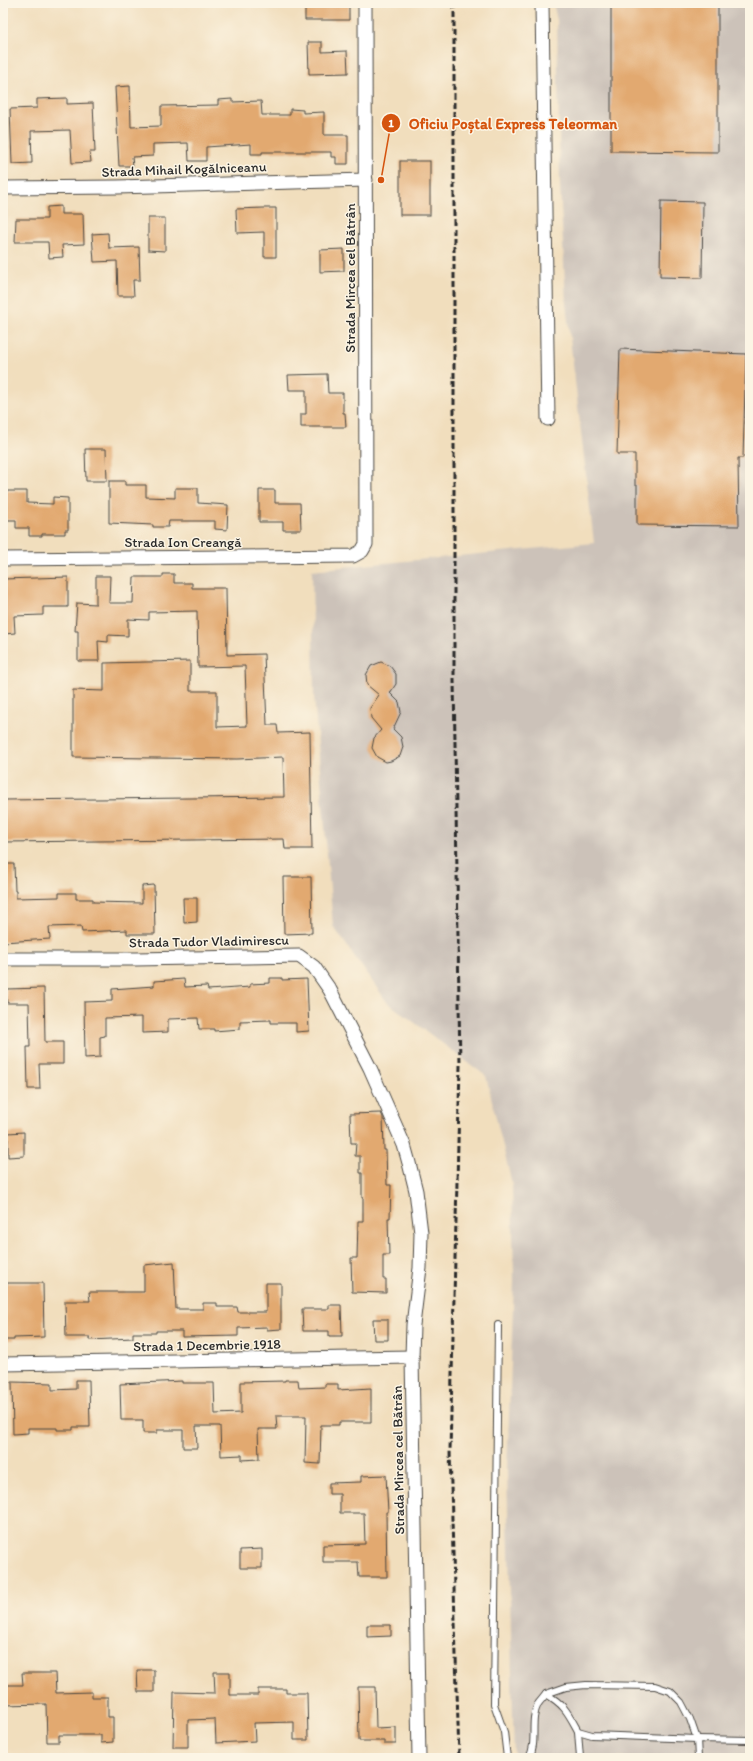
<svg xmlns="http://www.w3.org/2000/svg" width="753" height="1761" font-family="Itim,sans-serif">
  <rect width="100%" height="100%" fill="#fcf5e5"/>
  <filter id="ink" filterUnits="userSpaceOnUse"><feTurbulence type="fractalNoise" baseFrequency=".025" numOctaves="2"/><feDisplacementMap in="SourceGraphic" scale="8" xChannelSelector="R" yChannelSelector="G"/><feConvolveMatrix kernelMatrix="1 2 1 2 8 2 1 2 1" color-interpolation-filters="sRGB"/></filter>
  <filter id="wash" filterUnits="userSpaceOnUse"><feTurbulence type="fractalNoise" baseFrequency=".012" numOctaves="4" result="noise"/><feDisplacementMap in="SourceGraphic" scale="16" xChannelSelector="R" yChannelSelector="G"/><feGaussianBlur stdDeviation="0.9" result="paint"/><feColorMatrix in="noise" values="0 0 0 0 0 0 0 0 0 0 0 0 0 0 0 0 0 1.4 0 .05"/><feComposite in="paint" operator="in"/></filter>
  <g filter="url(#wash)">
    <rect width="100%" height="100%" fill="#f1debd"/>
    <polygon fill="#ccc2b9" points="553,3 750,3 750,1758 514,1758 507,1471 514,1280 512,1184 486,1076 387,1002 333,926 314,696 312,570 594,543 566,304 560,185 557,20"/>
    <g id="blocks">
      <g fill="#e2a970">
        <polygon points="318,3 349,3 349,20 305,20 305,7 318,7"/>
        <polygon points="611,3 718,3 718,152 611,151"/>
        <polygon points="308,42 322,42 322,52 347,51 348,73 309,74"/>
        <polygon points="130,86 131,127 161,126 161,106 218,105 218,100 232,99 232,102 261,101 262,115 290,115 290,109 303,110 303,113 324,112 324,135 348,135 348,164 336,164 336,157 331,157 331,152 262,152 262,154 251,154 251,144 206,147 206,161 189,161 188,143 153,144 153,156 132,157 133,166 119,166 115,87"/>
        <polygon points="67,98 67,104 93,103 95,152 90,152 91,162 72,163 70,130 31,131 32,163 12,164 10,109 37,108 37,99"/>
        <rect x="400" y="161" width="30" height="54"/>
        <polygon points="661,201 703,202 702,278 660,277"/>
        <polygon points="61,206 61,214 83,214 84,244 62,245 63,257 49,258 48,242 15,242 16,219 47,219 47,207"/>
        <polygon points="264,208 276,208 276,257 264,257 264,232 237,233 236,209"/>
        <polygon points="148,218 165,218 165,251 148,250"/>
        <polygon points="108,233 109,248 139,247 140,280 133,280 134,296 118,296 117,261 94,262 92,234"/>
        <polygon points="344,249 344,271 320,272 320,250"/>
        <polygon points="620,349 746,354 743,458 738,458 739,526 637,525 637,485 635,485 635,454 617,454"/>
        <polygon points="327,374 328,393 343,393 343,413 345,413 346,427 301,427 301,414 306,414 306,390 289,390 288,375"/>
        <polygon points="85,449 106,449 107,481 86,481"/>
        <polygon points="109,481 125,481 125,485 146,485 146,497 175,498 175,488 198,488 198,503 228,505 227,530 215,529 215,521 169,521 168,527 153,527 153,525 109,523"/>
        <polygon points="259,490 275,490 275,503 300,503 301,530 283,530 283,522 259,522"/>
        <polygon points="3,491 27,491 27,503 53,504 53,497 68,498 68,530 65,530 65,534 42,534 42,536 29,536 29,528 16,528 16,520 3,520"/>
        <polygon points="163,574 174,574 174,583 192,583 192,588 226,588 227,655 264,654 267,725 277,725 278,733 310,732 312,849 285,849 284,839 3,842 3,800 284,797 283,757 237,759 73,757 73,690 104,691 104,663 190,661 190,691 217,691 217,727 247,726 245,666 198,667 197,611 149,612 149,620 128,619 128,636 108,635 108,642 98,641 99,661 78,661 78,631 75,631 77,603 96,604 96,576 110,576 109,603 133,603 134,577 163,577"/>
        <polygon points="68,577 68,607 43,607 43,615 14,616 15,633 4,634 3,579"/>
        <polygon points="381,662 390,666 396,674 396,684 390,693 399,702 401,712 393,729 401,737 403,747 400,756 391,761 386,762 377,757 372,748 374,738 381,730 371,718 370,708 379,695 367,685 366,675 371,666"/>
        <polygon points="3,864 14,864 15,891 16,891 16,898 59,897 59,893 76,893 76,899 93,899 93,902 142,903 142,886 154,885 155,934 127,934 127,930 82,932 81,926 49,927 50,939 3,942"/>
        <polygon points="283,877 311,877 312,933 284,934"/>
        <polygon points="183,898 197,898 197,922 184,923"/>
        <polygon points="270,978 282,978 282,980 307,979 309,1031 296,1032 296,1023 271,1023 271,1020 240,1021 240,1029 214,1031 214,1029 199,1029 198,1018 168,1019 168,1032 142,1033 142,1017 105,1018 105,1036 100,1037 100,1057 85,1058 84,1002 112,1001 112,989 154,986 154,981 184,979 185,987 207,986 208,990 250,987 250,984 270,983"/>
        <polygon points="44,988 45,1042 63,1042 63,1064 39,1064 40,1089 28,1089 27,1047 30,1047 29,1003 7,1003 6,989"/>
        <polygon points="381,1113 383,1117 384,1150 386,1150 387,1185 391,1185 390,1218 388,1218 389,1255 383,1255 383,1279 386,1279 386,1293 352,1292 351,1258 357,1258 358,1221 363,1221 363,1198 362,1198 362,1173 360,1173 360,1156 355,1156 356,1143 351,1143 350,1114"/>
        <polygon points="24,1132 24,1156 8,1157 8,1133"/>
        <polygon points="174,1262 176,1309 203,1309 203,1303 217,1303 217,1307 237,1307 238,1312 266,1312 266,1283 281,1283 281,1329 267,1330 267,1327 238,1328 238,1336 182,1337 182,1331 156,1331 156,1333 133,1333 133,1338 90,1340 90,1337 66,1337 65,1301 90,1301 89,1292 144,1292 144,1265"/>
        <polygon points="3,1283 43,1283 44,1337 14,1338 14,1340 3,1340"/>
        <polygon points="329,1305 341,1305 342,1336 329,1336 329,1331 303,1331 302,1309 329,1309"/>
        <polygon points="373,1319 388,1319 388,1340 374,1340"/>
        <polygon points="76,1380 89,1380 90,1427 73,1427 73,1430 57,1430 57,1428 28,1428 28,1433 13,1434 12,1382 52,1383 52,1390 76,1389"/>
        <polygon points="285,1380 298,1380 299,1388 325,1387 325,1384 338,1384 338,1390 371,1388 371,1422 339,1422 339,1425 321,1425 320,1464 305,1463 306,1416 276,1416 277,1429 258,1429 259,1459 242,1460 242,1455 221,1456 220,1426 196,1426 197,1448 183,1448 183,1430 157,1430 157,1433 143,1433 143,1420 121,1420 120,1384 182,1381 182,1383 214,1383 215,1414 241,1413 241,1382 285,1381"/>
        <polygon points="386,1475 388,1512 386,1512 387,1577 359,1577 358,1562 323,1562 323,1545 365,1544 364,1513 340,1513 340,1494 329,1494 329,1483 361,1482 361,1476"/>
        <polygon points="262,1549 262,1568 240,1568 240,1550"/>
        <polygon points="367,1625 391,1625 391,1636 367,1637"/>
        <polygon points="137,1670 154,1670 154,1692 138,1692"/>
        <polygon points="214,1672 230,1672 230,1695 258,1695 258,1689 286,1689 286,1693 307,1693 308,1740 294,1740 294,1722 254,1723 255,1741 216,1743 215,1719 188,1720 188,1747 173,1747 174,1692 215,1693"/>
        <polygon points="22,1673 55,1673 56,1693 92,1692 92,1697 108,1697 108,1717 113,1717 113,1742 101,1743 101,1735 59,1735 59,1742 47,1742 46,1704 3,1705 3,1685 23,1685"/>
        <polygon points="358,1687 375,1687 376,1728 396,1727 396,1744 384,1744 384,1741 359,1741"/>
      </g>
    </g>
  </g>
  <g filter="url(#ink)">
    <use href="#blocks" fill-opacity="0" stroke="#494641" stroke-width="1"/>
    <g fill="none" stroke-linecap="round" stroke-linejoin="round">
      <g stroke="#494641" stroke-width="8">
        <g id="service">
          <polyline points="498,1325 494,1704 504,1732 507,1758"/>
          <path d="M586,1685L655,1686L670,1691L681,1702L690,1719L697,1739L592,1735L578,1731C568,1713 565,1705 546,1694L566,1687Z"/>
          <polyline points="578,1731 580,1758"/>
          <path d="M529,1758C538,1742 529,1721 538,1704C540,1701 544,1697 546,1694"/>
          <polyline points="698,1758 697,1739 750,1740"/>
        </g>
      </g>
      <g stroke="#494641" stroke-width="15">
        <g id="minor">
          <polyline points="542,3 548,419"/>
          <polyline points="3,188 117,187 366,180"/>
          <polyline points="3,559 353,556 362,551 366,544 365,3"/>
          <polyline points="3,959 136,959 299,956 314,967 330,990 370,1068 404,1145 409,1163 416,1191 421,1233 420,1268 413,1325 412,1357 419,1758"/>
          <polyline points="3,1364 412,1357"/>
        </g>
      </g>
      <use href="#service" stroke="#fff" stroke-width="6"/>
      <use href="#minor" stroke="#fff" stroke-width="13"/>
      <polyline stroke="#2b2b2b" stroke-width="3" stroke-dasharray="6 3" stroke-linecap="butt" points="454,3 454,679 460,1066 450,1451 459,1758"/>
    </g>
  </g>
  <g text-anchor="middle" stroke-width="3" stroke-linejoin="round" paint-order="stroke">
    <g font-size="14" fill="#2b2b2b" stroke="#fcf5e5">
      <text transform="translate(184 169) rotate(-2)" y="5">Strada Mihail Kogălniceanu</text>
      <text transform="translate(350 278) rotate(-90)" y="5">Strada Mircea cel Bătrân</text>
      <text x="183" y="547">Strada Ion Creangă</text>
      <text transform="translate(209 941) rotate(-1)" y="5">Strada Tudor Vladimirescu</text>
      <text transform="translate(207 1345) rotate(-1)" y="5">Strada 1 Decembrie 1918</text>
      <text transform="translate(398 1460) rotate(-91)" y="5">Strada Mircea cel Bătrân</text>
    </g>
  </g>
  <path fill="none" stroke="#d5540f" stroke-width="1.5" d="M381 180L391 123"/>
  <g fill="#d5540f" stroke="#fcf5e5" stroke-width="1.5">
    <circle cx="381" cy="180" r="4"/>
    <circle cx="391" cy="123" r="10"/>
  </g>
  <g font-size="12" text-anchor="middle" font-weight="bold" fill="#fff">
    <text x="391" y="127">1</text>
  </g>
  <g font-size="15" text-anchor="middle" font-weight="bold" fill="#d5540f" stroke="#fcf5e5" stroke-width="3" stroke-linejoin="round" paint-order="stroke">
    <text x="513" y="129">Oficiu Poștal Express Teleorman</text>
  </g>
  <rect width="753" height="1761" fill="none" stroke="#fcf5e5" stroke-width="16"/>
</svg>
